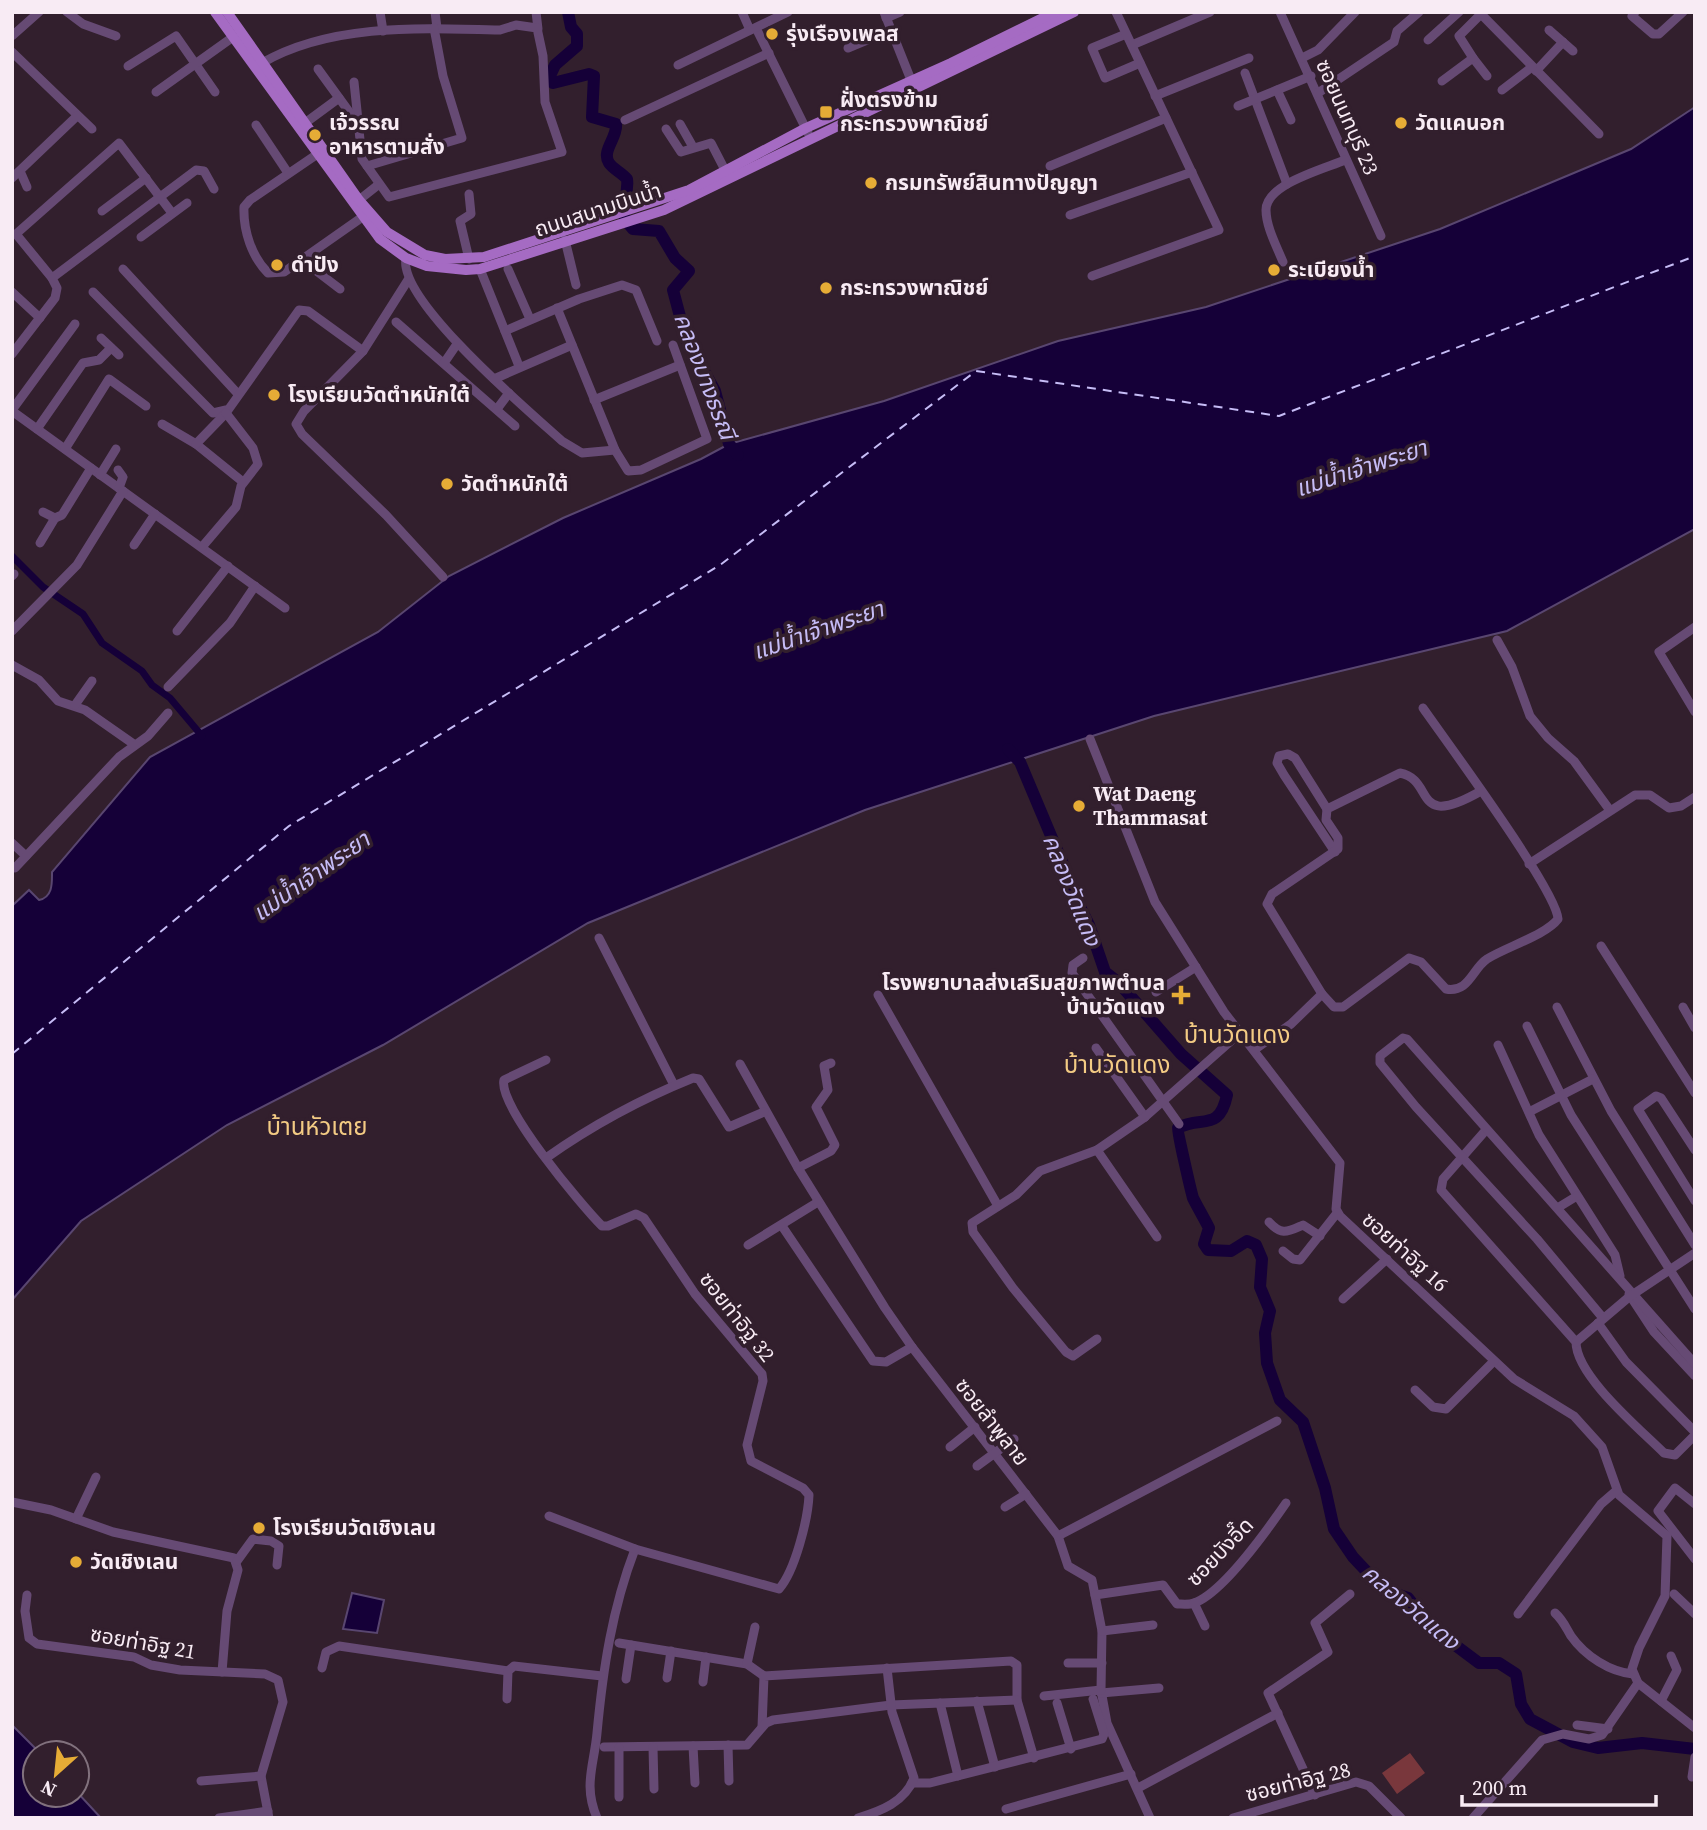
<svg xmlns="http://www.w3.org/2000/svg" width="1707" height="1830" font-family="'Source Serif 4','Noto Sans Thai',serif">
  <rect width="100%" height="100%" fill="#321f2d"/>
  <polygon fill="#79373c" points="1410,1753 1425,1773 1397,1794 1382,1773"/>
  <g fill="#150038" stroke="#594670" stroke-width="2">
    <path d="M1695,107V529L1507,631L1154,716L865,810L588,923L383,1045L227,1125L81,1221L12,1300V906L29,890L39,900C53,897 52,883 52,872L150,757L378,632L449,576L563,518L701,459L729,444L884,401L1058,341L1206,307L1440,229L1631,149Z"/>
    <polygon points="352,1593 384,1600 377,1633 343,1629"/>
    <polygon points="12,1725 40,1753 35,1753 35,1795 77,1795 77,1792 101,1818 12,1818"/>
  </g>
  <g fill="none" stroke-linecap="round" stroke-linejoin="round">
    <polyline stroke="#150038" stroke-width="7" points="12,556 43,587 83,614 102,643 142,671 152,685 170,698 202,736"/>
    <g stroke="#150038" stroke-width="12">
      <path d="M568,12L571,27L577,34V46L555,65L549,78L553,83L589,74L594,76L592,117L616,124C618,137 601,151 609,163C613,169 622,173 627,179C630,201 613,208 633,229L659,231L675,258L689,271L673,290L686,339L715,391L729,444L738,455"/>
      <path d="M1008,749L1020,762L1065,869L1070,887L1089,925L1105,972L1119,983L1181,1054L1227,1095C1219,1133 1201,1115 1178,1128C1177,1131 1191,1191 1193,1198C1198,1208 1204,1218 1209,1228L1204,1244L1208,1250L1231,1251L1247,1241L1256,1245L1262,1259L1260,1287L1270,1311L1265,1333L1267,1363L1280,1400L1303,1422L1325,1488L1334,1529L1353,1557L1384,1590L1408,1598L1431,1627L1479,1663H1499L1516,1674L1521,1704L1530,1719L1573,1742L1598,1748L1642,1743L1695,1749"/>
    </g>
    <polyline stroke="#c6bcf6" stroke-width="2" stroke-dasharray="9 7" stroke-linecap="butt" points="12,1054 289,826 720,565 976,371 1279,416 1695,256"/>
    <g stroke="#664a74" stroke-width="9">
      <polyline points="67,12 83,24 116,36"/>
      <polyline points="380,12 383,31"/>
      <polyline points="435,12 437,28"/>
      <polyline points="536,12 538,29"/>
      <polyline points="742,12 750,30"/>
      <polyline points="884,12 911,80"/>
      <polyline points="1280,12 1381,236"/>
      <polyline points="1479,12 1599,134"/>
      <polyline points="1635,12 1632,16 1653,34 1659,34 1683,12"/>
      <polyline points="886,18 900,12"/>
      <polyline points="756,28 808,133"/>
      <polyline points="1549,30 1573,51"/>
      <polyline points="1126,34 1092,48 1105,78 1140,63"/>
      <polyline points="12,36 39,12"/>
      <polyline points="1428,40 1459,12"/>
      <polyline points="1132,45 1210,12"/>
      <polyline points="848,48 891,30"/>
      <polyline points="12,52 92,129"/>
      <polyline points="1302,58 1318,50 1355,12"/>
      <polyline points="1473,58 1487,76"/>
      <path d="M262,63C331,23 423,28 500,30L516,25L537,28L543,56L545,102L562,152L389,197L362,159L354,82"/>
      <polyline points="678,65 788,12"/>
      <polyline points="128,66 176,36 215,92"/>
      <polyline points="318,69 350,113"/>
      <polyline points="1536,71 1563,42"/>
      <polyline points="1245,73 1287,184"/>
      <polyline points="1442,81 1473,58 1459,36 1483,12"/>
      <polyline points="1277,90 1291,120"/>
      <polyline points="1502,90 1532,67"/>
      <polyline points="156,92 233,37"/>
      <polyline points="1318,93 1394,42 1397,31 1419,12"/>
      <polyline points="1155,96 1249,58"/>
      <polyline points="1238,106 1311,76"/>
      <polyline points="625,120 769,53"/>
      <polyline points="305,123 339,98"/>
      <polyline points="680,124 693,147"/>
      <polyline points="256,125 288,173"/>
      <polyline points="666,129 681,152 711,143 725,170"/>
      <path d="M316,155L250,200L244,207C243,231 252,257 268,273L284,272L361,218"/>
      <polyline points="367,166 462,138 443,76 434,28"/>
      <polyline points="1050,166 1166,118"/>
      <polyline points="20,171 27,187"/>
      <polyline points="12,178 77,116"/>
      <polyline points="359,200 378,185"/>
      <polyline points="102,211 146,178"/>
      <polyline points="1070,215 1192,172"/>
      <polyline points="141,237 187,203"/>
      <polyline points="565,240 576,285"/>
      <path d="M406,258C397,300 530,412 562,441L582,453L615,450"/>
      <polyline points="469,259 460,221 471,214 469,194"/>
      <polyline points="302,260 340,289"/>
      <path d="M1283,262C1277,247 1266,227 1266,210C1266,184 1324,169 1345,160"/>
      <polyline points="123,269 238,394"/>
      <polyline points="480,269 519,366"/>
      <polyline points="508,269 530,319"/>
      <polyline points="1092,276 1219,230 1116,12"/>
      <polyline points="52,278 16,234 119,143 172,213"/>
      <polyline points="408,280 363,351 304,411 296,424 302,434 386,515 443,577"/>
      <polyline points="12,292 40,318"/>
      <polyline points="93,292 213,413 226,410"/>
      <polyline points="557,308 615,450 628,471 641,470 707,439 673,345"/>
      <polyline points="396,322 515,426"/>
      <polyline points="505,331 579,299 622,285 636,290 657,341"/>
      <polyline points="101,338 119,355"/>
      <polyline points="12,354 55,298 57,288 52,278 196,170 204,171 214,189"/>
      <polyline points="444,363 457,344"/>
      <polyline points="494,379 572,345"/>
      <polyline points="594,400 680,365"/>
      <polyline points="497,409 509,393"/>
      <polyline points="12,410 75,324"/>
      <polyline points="12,411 285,608"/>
      <polyline points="162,424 196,444 243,482"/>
      <polyline points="37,429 83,363 99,360 111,348"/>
      <polyline points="196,444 226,413 299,310 308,311 363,351"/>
      <polyline points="65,449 109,379 146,406"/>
      <polyline points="118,470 123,477 119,488"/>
      <polyline points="100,475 116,449"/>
      <polyline points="43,512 55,518 62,515 91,468"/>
      <polyline points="40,543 55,518"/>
      <polyline points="134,545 155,514"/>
      <polyline points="202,547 236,507 241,486 258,464 253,448 226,413"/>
      <polyline points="12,576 14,574"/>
      <polyline points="1695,627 1659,652 1695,712"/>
      <polyline points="12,631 77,565 123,491"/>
      <polyline points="177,631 228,566"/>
      <polyline points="1497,640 1512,667 1530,716 1548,738 1574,761 1609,809"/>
      <polyline points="12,665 39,680 58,701 85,710 135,745"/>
      <polyline points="168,687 230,623 255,586"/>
      <polyline points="75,705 92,681"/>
      <polyline points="1090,739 1155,902 1224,1012 1340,1163 1336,1209 1340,1216 1514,1379 1574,1416 1602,1447 1619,1495 1667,1536 1665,1596 1639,1648 1632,1669 1638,1683 1695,1728"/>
      <polyline points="1327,809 1295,758 1288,754 1279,756 1277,763 1284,775 1335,852"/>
      <polyline points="12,843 26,856"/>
      <polyline points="1529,864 1635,795 1650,795 1669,808 1681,806 1695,797"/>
      <polyline points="15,868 119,757 148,736 168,713"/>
      <polyline points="599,938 674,1085"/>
      <polyline points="1601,946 1695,1093"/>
      <polyline points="1083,958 1073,965 1072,973 1179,1124"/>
      <polyline points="1156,992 1196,967"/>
      <path d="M1322,994L1267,904L1272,894L1338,849V838L1326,820L1327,809L1400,773C1436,780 1411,831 1481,791"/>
      <polyline points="878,995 998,1206"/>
      <polyline points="1557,1007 1611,1111 1695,1245"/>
      <polyline points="1683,1007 1695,1028"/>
      <polyline points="1527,1026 1571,1115 1695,1309"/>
      <polyline points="1498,1045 1539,1135 1615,1255 1620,1276"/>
      <polyline points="1096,1048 1145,1117"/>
      <path d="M1254,1050L1291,1024L1322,994L1334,1007H1343L1409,958L1421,962L1446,989C1469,993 1472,969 1487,959C1506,947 1546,935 1558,919C1557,891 1446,741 1423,708"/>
      <path d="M546,1060L504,1080C497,1105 582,1206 602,1226H608L636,1214L644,1218L695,1294L762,1374L763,1381L747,1445L751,1461L803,1488L809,1495C808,1519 795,1571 779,1589L635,1549C612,1609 603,1669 597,1733C594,1766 583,1785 597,1818"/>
      <polyline points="740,1064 798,1168 885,1308 912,1347 1058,1536 1068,1566 1092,1580 1102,1631 1101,1690 1107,1723 1150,1818"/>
      <polyline points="1529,1112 1593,1079"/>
      <path d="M1486,1130L1443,1179L1441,1190L1576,1342C1576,1376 1640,1429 1664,1453L1675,1455L1695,1435"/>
      <polyline points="1097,1150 1157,1237"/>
      <polyline points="1695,1150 1661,1098 1656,1096 1638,1109 1695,1201"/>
      <path d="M546,1158C591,1126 641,1099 693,1078L699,1079L729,1127L764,1112"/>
      <polyline points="798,1168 831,1151 835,1145 816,1107 828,1090 824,1066 831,1063"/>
      <polyline points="1559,1207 1577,1196"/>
      <path d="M1269,1222C1282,1236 1287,1232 1303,1225L1320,1236"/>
      <polyline points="782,1226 873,1361 886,1362 912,1347"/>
      <polyline points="748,1245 818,1202"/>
      <polyline points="1283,1251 1293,1259 1300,1260 1337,1213"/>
      <polyline points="1629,1294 1654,1332 1695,1376"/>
      <polyline points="1343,1299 1387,1259"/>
      <polyline points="1603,1318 1537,1239 1416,1107 1380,1063 1380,1056 1403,1038 1407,1039 1695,1364"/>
      <polyline points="1598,1323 1626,1362 1695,1432"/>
      <polyline points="1097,1339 1073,1356 1066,1352 1013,1288 973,1232 972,1223 1016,1195 1040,1171 1097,1150 1145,1117 1240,1033"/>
      <polyline points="1576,1342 1629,1297 1695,1253"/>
      <polyline points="1415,1390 1433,1407 1446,1409 1494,1361"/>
      <polyline points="950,1447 975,1427"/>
      <polyline points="977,1466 1014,1439"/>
      <polyline points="12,1502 51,1510 113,1532 234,1558 238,1570 227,1611 222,1672"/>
      <polyline points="1695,1504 1675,1488 1658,1511 1695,1559"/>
      <polyline points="1005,1507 1026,1494"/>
      <polyline points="549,1516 635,1549"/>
      <polyline points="76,1519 96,1477"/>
      <polyline points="1058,1536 1277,1421"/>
      <polyline points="237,1561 253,1539 271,1541 279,1546 277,1565"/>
      <polyline points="1674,1594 1695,1614"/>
      <polyline points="27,1595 25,1611 29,1638 37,1644 134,1657 151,1665 180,1670 265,1674 278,1680 283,1702 261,1776 269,1818"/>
      <path d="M1095,1595L1163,1585L1177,1604C1182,1604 1189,1605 1194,1603C1223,1593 1268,1529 1286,1503"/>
      <polyline points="1194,1603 1205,1626"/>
      <path d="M1555,1613C1563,1620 1566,1628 1571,1636C1585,1656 1610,1672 1633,1674"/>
      <polyline points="1518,1614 1601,1504 1616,1491"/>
      <polyline points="1102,1631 1153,1625"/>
      <polyline points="619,1643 747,1664 764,1676"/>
      <polyline points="1068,1663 1102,1663"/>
      <polyline points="747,1664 755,1627"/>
      <polyline points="322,1668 326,1652 339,1646 508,1671"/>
      <polyline points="667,1678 671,1651"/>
      <polyline points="626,1679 631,1645"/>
      <polyline points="703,1682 706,1657"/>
      <polyline points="1101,1693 1159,1688"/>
      <polyline points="1044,1696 1101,1690"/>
      <polyline points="507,1699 508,1671 514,1666 602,1676"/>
      <polyline points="977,1701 995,1767"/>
      <polyline points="1661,1701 1677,1670 1671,1656"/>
      <polyline points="940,1703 958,1776"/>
      <polyline points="1057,1703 1071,1749"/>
      <polyline points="1577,1725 1608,1729"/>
      <polyline points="762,1727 764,1676 1011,1661 1017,1665 1017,1700 1034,1758"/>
      <polyline points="728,1745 729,1781"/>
      <polyline points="693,1746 695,1783"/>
      <polyline points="604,1747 747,1745 766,1723 773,1720 891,1705 1017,1700"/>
      <polyline points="653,1747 654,1789"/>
      <polyline points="619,1748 619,1797"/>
      <polyline points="1692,1777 1695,1757"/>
      <polyline points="201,1781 261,1776"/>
      <polyline points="912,1783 930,1783 1102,1739 1104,1734 1093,1699"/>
      <polyline points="1138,1788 1278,1713"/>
      <polyline points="1315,1795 1268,1693 1328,1652 1315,1623 1350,1594"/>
      <polyline points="1006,1809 1131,1774"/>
      <polyline points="219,1818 268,1811"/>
      <path d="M858,1818C881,1811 905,1802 914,1778L892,1712L887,1668"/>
      <polyline points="1233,1818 1356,1782 1369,1786 1401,1818"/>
      <polyline points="1473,1818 1542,1740 1563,1734 1589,1739 1602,1735 1638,1683"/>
    </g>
    <g stroke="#a56bc3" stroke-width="10">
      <polyline points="215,12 380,239 406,258 427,266 466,270 480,269 664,210 1074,12"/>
      <polyline points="227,12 359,200 387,232 425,255 445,259 484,257 689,190 806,128 951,63 1055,12"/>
    </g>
  </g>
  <g fill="#e6ac36" stroke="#321f2d" stroke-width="2.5">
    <circle cx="772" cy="34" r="7"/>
    <rect x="819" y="105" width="14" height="14" rx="3.5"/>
    <circle cx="1401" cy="123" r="7"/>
    <circle cx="315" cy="135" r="7"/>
    <circle cx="871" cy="183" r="7"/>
    <circle cx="277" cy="265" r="7"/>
    <circle cx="1274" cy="270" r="7"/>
    <circle cx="826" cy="288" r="7"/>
    <circle cx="274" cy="395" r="7"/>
    <circle cx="447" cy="484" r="7"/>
    <circle cx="1079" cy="806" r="7"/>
    <path d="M1177.5 984.5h7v7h7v7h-7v7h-7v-7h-7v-7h7z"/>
    <circle cx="259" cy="1528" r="7"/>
    <circle cx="76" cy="1562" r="7"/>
  </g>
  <g text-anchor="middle" stroke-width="7" stroke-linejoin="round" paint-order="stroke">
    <g font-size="21" font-weight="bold" fill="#f8ebf4" stroke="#321f2d" text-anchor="start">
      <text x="786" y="41">รุ่งเรืองเพลส</text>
      <text x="840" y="107">ฝั่งตรงข้าม<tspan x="840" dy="24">กระทรวงพาณิชย์</tspan></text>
      <text x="329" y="130">เจ้วรรณ<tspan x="329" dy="24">อาหารตามสั่ง</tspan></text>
      <text x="1415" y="130">วัดแคนอก</text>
      <text x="885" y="190">กรมทรัพย์สินทางปัญญา</text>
      <text x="291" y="272">ดำปัง</text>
      <text x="1288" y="277">ระเบียงน้ำ</text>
      <text x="840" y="295">กระทรวงพาณิชย์</text>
      <text x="288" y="402">โรงเรียนวัดตำหนักใต้</text>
      <text x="461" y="491">วัดตำหนักใต้</text>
      <text x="1093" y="801">Wat Daeng<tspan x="1093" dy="24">Thammasat</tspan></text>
      <text x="1165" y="990" text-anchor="end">โรงพยาบาลส่งเสริมสุขภาพตำบล<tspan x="1165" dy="24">บ้านวัดแดง</tspan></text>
      <text x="273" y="1535">โรงเรียนวัดเชิงเลน</text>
      <text x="90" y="1569">วัดเชิงเลน</text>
    </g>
    <g font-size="21" fill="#f8ebf4" stroke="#321f2d">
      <text transform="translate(1347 117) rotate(66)" y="7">ซอยนนทบุรี 23</text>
      <text transform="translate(598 210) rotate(-18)" y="7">ถนนสนามบินน้ำ</text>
      <text transform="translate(1405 1252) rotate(42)" y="7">ซอยท่าอิฐ 16</text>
      <text transform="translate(737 1317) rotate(52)" y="7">ซอยท่าอิฐ 32</text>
      <text transform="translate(992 1422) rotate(52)" y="7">ซอยลำพูลาย</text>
      <text transform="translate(1220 1552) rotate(-46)" y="7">ซอยบังอี๊ด</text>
      <text transform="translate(143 1643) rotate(10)" y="7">ซอยท่าอิฐ 21</text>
      <text transform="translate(1298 1782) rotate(-14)" y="7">ซอยท่าอิฐ 28</text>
    </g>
    <g font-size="23" font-style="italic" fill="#c6bcf6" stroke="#321f2d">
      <text transform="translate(705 376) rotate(69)" y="8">คลองบางธรณี</text>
      <text transform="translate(1361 468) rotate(-18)" y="8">แม่น้ำเจ้าพระยา</text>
      <text transform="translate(818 630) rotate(-19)" y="8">แม่น้ำเจ้าพระยา</text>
      <text transform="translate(311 876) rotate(-35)" y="8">แม่น้ำเจ้าพระยา</text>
      <text transform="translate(1072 890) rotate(68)" y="8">คลองวัดแดง</text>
      <text transform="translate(1411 1607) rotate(40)" y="8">คลองวัดแดง</text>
    </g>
    <g font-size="24" fill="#f3cb84" stroke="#321f2d">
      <text x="1237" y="1043">บ้านวัดแดง</text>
      <text x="1117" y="1073">บ้านวัดแดง</text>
      <text x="317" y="1135">บ้านหัวเตย</text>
    </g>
  </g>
  <rect width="1707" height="1830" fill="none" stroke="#f8ebf4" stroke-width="28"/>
  <g transform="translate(56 1774) rotate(207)"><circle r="33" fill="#321f2d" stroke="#81717d" stroke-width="2"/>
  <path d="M0-5L12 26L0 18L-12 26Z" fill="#e6ac36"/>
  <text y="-10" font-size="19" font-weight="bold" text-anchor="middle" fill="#f8ebf4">N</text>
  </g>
  <path d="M1462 1795v10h194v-10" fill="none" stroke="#f8ebf4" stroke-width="3.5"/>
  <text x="1472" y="1795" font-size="21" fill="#f8ebf4" stroke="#321f2d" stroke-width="5" paint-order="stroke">200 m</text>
</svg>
